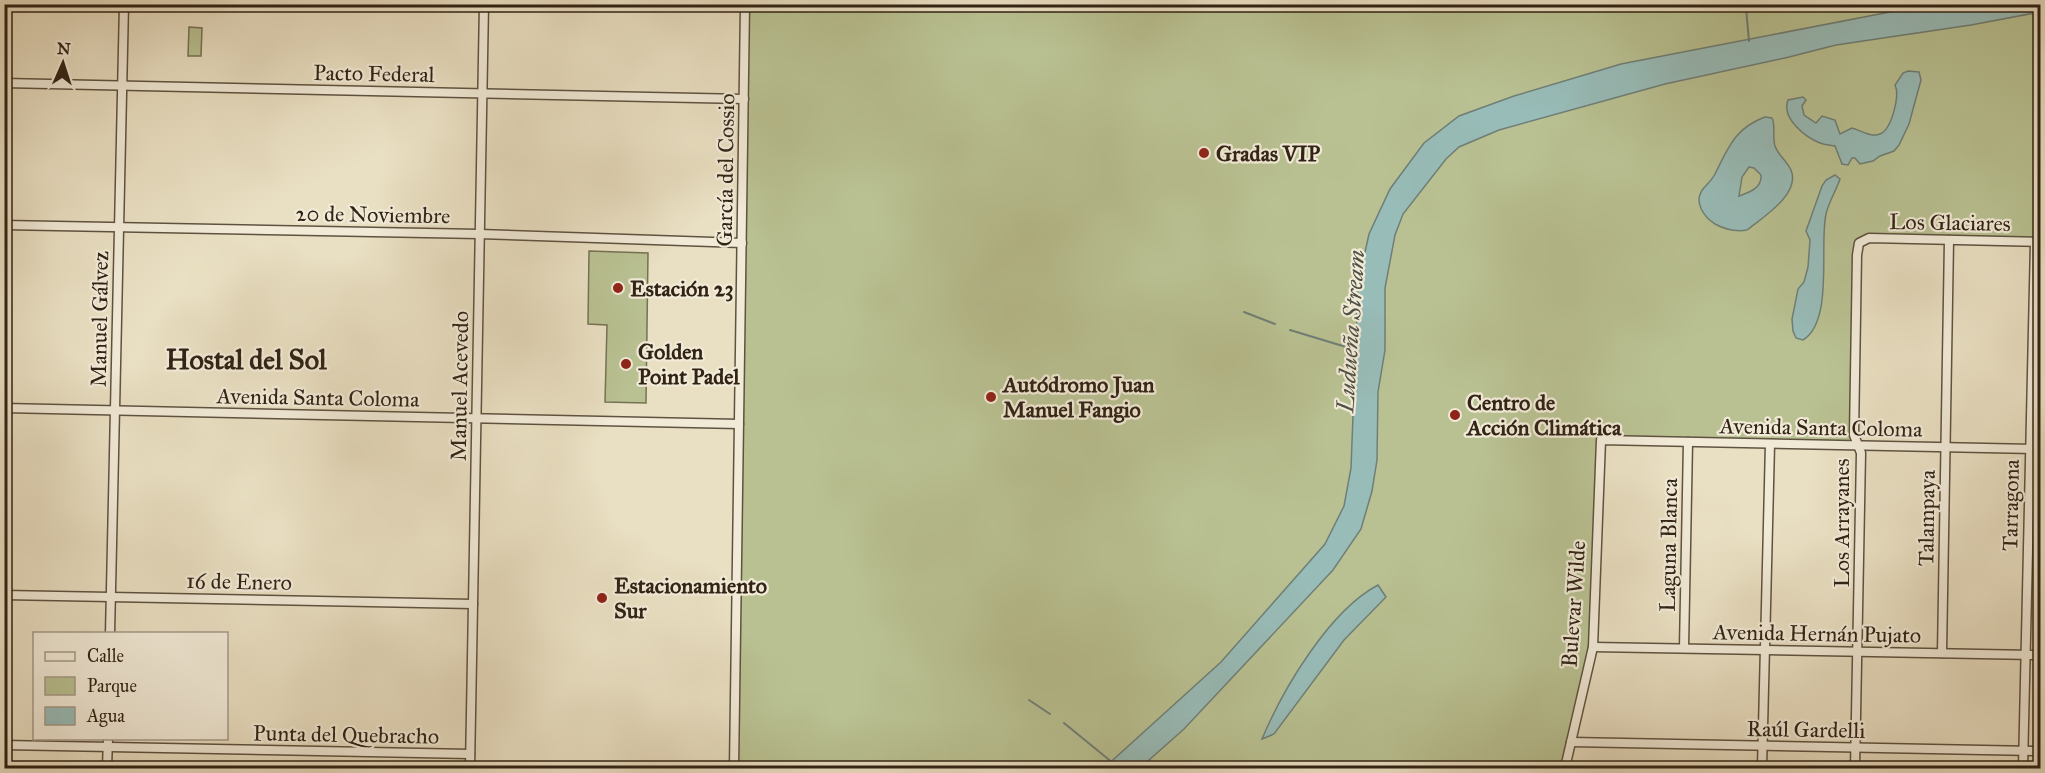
<svg xmlns="http://www.w3.org/2000/svg" width="2045" height="773" font-family="'IM FELL Great Primer',serif">
  <rect width="100%" height="100%" fill="#e9dfc2"/>
  <filter id="stains"><feTurbulence type="fractalNoise" baseFrequency=".00333" numOctaves="4"/><feColorMatrix values="0 0 0 0 .2 0 0 0 0 .09 0 0 0 0 .02 0 0 0 .5 -.17"/></filter>
  <radialGradient id="worn" r=".72"><stop offset=".6" stop-color="#630" stop-opacity="0"/><stop offset="1" stop-color="#630" stop-opacity=".3"/></radialGradient>
  <g fill="#b9c192" stroke="#757254" stroke-width="1.5">
    <polygon points="745,5 2040,5 2040,242 1870,238 1859,243 1858,445 1601,441 1593,647 1565,768 734,768"/>
    <polygon points="189,27 202,28 201,56 188,56"/>
    <polygon points="589,251 648,253 646,403 605,402 607,325 588,324"/>
  </g>
  <g fill="#98bcb8" stroke="#6f7f77" stroke-width="1.5" fill-rule="evenodd">
    <polygon points="1926,5 2040,5 2040,12 1971,25 1836,45 1789,57 1665,84 1499,130 1459,147 1446,159 1403,214 1395,235 1385,288 1385,350 1378,392 1377,460 1372,491 1361,529 1333,570 1184,729 1140,768 1104,768 1221,662 1325,544 1344,506 1351,468 1358,284 1369,234 1390,189 1424,143 1459,116 1514,96 1621,64"/>
    <path d="M1908,71L1919,72L1921,80L1909,124L1899,145L1894,151L1880,156L1873,161L1860,164L1855,158H1852L1848,165L1842,164L1835,146C1830,145 1825,145 1820,143C1805,137 1781,118 1788,100L1803,97L1806,100L1802,106L1804,115L1816,123L1822,116L1835,120L1840,134L1852,128C1860,130 1871,138 1880,134C1892,129 1900,95 1895,85L1903,73Z"/>
    <path d="M1765,117L1772,118C1776,126 1772,136 1775,146C1778,155 1787,161 1791,170C1801,194 1762,218 1747,230C1735,232 1726,230 1715,224C1704,217 1693,202 1703,189C1707,184 1712,180 1715,174C1728,148 1735,128 1765,117ZM1749,167L1754,168L1761,175C1762,188 1750,192 1739,196L1742,177Z"/>
    <path d="M1835,175L1840,179C1836,191 1829,201 1826,214C1819,245 1834,321 1803,340L1796,338L1793,331L1792,319L1798,289L1804,282L1808,267L1810,240L1806,231L1822,186L1826,180Z"/>
    <path d="M1378,585L1386,597L1344,640L1274,734L1262,739C1283,689 1329,611 1378,585Z"/>
  </g>
  <g fill="none" stroke-linecap="round" stroke-linejoin="round">
    <g stroke="#6f7f77" stroke-width="2">
      <polyline points="1746,8 1749,41"/>
      <polyline points="1244,312 1275,324"/>
      <polyline points="1290,330 1356,350"/>
      <polyline points="1029,700 1050,714"/>
      <polyline points="1064,723 1113,763"/>
    </g>
    <g stroke="#5f5240" stroke-width="11">
      <g id="minor">
        <polyline points="4,83 744,99"/>
        <polyline points="4,225 479,234 742,243"/>
        <polyline points="4,408 739,424"/>
        <polyline points="4,595 473,604"/>
        <polyline points="110,634 124,4"/>
        <polyline points="1593,647 2040,655"/>
        <polyline points="1684,648 1688,442"/>
        <polyline points="1942,653 1949,240"/>
        <polyline points="1571,742 2040,751"/>
        <polyline points="4,745 470,754"/>
        <polyline points="107,768 108,738"/>
        <polyline points="470,768 484,4"/>
        <polyline points="734,768 745,4"/>
        <polyline points="1565,768 1593,647 1601,440 2040,449"/>
        <polyline points="1762,768 1770,444"/>
        <polyline points="1855,768 1861,453 1854,435 1857,255 1859,243 1869,238 2040,242"/>
        <polyline points="2023,768 2035,242"/>
      </g>
    </g>
    <use href="#minor" stroke="#f1ead7" stroke-width="8"/>
  </g>
  <g fill="#8f2418" stroke="#f1ead7" stroke-width="2">
    <circle cx="1204" cy="153" r="6"/>
    <circle cx="618" cy="288" r="6"/>
    <circle cx="626" cy="364" r="6"/>
    <circle cx="991" cy="397" r="6"/>
    <circle cx="1455" cy="415" r="6"/>
    <circle cx="602" cy="598" r="6"/>
  </g>
  <g text-anchor="middle" stroke-width="4.5" stroke-linejoin="round" paint-order="stroke">
    <g font-size="22" fill="#312315" stroke="#f1ead7">
      <text transform="translate(374 73) rotate(1)" y="8">Pacto Federal</text>
      <text transform="translate(725 170) rotate(-89)" y="8">García del Cossio</text>
      <text transform="translate(373 214) rotate(1)" y="8">20 de Noviembre</text>
      <text transform="translate(1950 222) rotate(1)" y="8">Los Glaciares</text>
      <text transform="translate(99 319) rotate(-89)" y="8">Manuel Gálvez</text>
      <text transform="translate(459 386) rotate(-89)" y="8">Manuel Acevedo</text>
      <text transform="translate(318 397) rotate(1)" y="8">Avenida Santa Coloma</text>
      <text transform="translate(1821 427) rotate(1)" y="8">Avenida Santa Coloma</text>
      <text transform="translate(2010 505) rotate(-89)" y="8">Tarragona</text>
      <text transform="translate(1926 518) rotate(-89)" y="8">Talampaya</text>
      <text transform="translate(1841 523) rotate(-90)" y="8">Los Arrayanes</text>
      <text transform="translate(1668 545) rotate(-89)" y="8">Laguna Blanca</text>
      <text transform="translate(239 581) rotate(1)" y="8">16 de Enero</text>
      <text transform="translate(1573 604) rotate(-86)" y="8">Bulevar Wilde</text>
      <text transform="translate(1817 633) rotate(1)" y="8">Avenida Hernán Pujato</text>
      <text transform="translate(1806 729) rotate(1)" y="8">Raúl Gardelli</text>
      <text transform="translate(346 734) rotate(1)" y="8">Punta del Quebracho</text>
    </g>
    <g font-size="22" font-weight="bold" fill="#312315" stroke="#f1ead7" text-anchor="start">
      <text x="1216" y="161">Gradas VIP</text>
      <text x="630" y="296">Estación 23</text>
      <text x="638" y="359">Golden<tspan x="638" dy="25">Point Padel</tspan></text>
      <text x="1003" y="392">Autódromo Juan<tspan x="1003" dy="25">Manuel Fangio</tspan></text>
      <text x="1467" y="410">Centro de<tspan x="1467" dy="25">Acción Climática</tspan></text>
      <text x="614" y="593">Estacionamiento<tspan x="614" dy="25">Sur</tspan></text>
    </g>
    <g font-size="24" font-style="italic" fill="#505146" stroke="#f1ead7">
      <text transform="translate(1351 331) rotate(-86)" y="8">Ludueña Stream</text>
    </g>
    <g font-size="28" font-weight="bold" fill="#312315" stroke="#f1ead7">
      <text x="246" y="369">Hostal del Sol</text>
    </g>
  </g>
  <rect width="2045" height="773" fill="none" stroke="#e9dfc2" stroke-width="24"/>
  <rect x="6" y="6" width="2033" height="761" fill="none" stroke="#312315" stroke-width="3"/>
  <rect x="12" y="12" width="2021" height="749" fill="none" stroke="#312315" stroke-width="1.5"/>
  <rect x="33" y="632" width="195" height="108" fill="#f1ead7" stroke="#a49a89" stroke-width="1.5"/>
  <rect x="45" y="652" width="30" height="9" fill="#f1ead7" stroke="#a49a89" stroke-width="1.5"/>
  <text x="87" y="662" font-size="18" fill="#312315">Calle</text>
  <rect x="45" y="677" width="30" height="18" fill="#b9c192" stroke="#a49a89" stroke-width="1.5"/>
  <text x="87" y="692" font-size="18" fill="#312315">Parque</text>
  <rect x="45" y="707" width="30" height="18" fill="#98bcb8" stroke="#a49a89" stroke-width="1.5"/>
  <text x="87" y="722" font-size="18" fill="#312315">Agua</text>
  <g transform="translate(63 63) rotate(3)" stroke="#f1ead7" stroke-width="4.5" paint-order="stroke">
  <path d="M0-4.5L10 22L0 15L-10 22Z" fill="#312315"/>
  <text y="-9" font-size="16" font-weight="bold" text-anchor="middle" fill="#312315">N</text>
  </g>
  <rect width="100%" height="100%" filter="url(#stains)"/>
  <rect width="100%" height="100%" fill="url(#worn)"/>
</svg>
